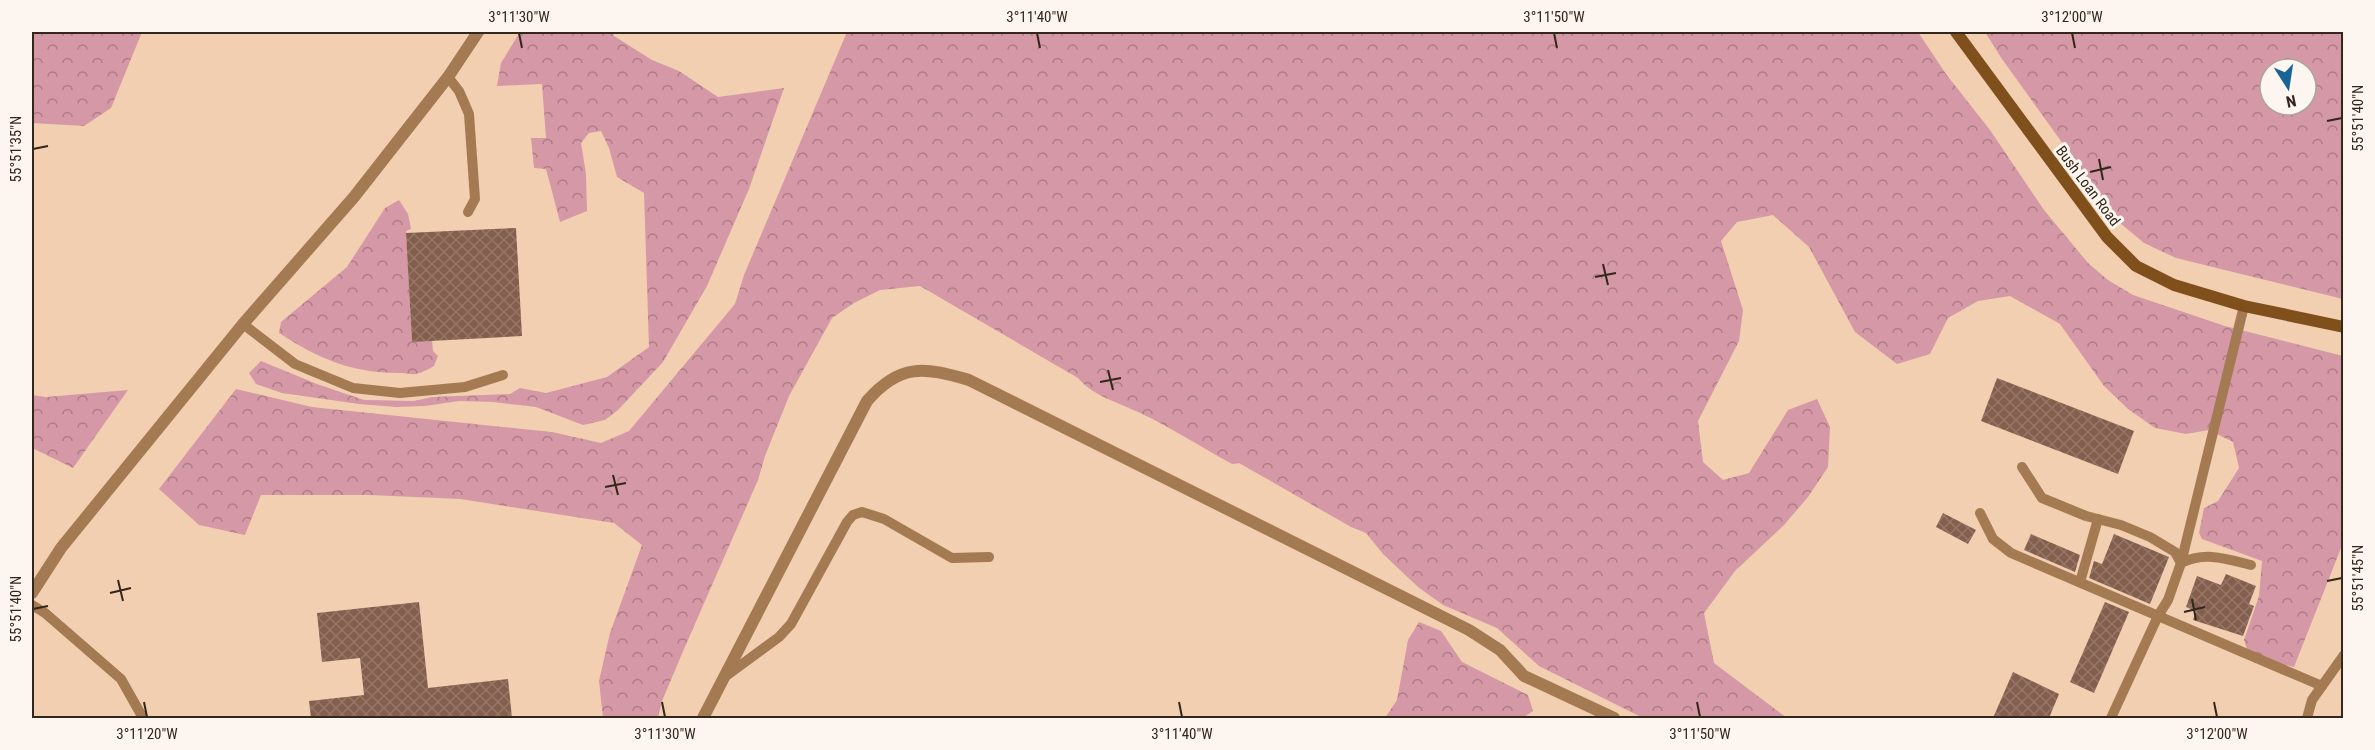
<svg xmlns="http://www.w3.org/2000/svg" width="2375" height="750" font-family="'Roboto Condensed',sans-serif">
  <defs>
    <pattern id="forest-crowns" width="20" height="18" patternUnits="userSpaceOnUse" patternTransform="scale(1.5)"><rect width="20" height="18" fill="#d598a6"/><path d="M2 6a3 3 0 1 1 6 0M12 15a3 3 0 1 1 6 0" fill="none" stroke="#ad7c86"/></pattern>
    <pattern id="building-cross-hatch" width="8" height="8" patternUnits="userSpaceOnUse" patternTransform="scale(1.5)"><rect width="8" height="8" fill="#855f4e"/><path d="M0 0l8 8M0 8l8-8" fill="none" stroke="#947769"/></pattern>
  </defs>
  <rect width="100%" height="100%" fill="#f2cfb1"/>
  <g fill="url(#forest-crowns)" fill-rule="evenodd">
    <polygon points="32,32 142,32 111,108 84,126 32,123"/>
    <polygon points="520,32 612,32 614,36 652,60 679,71 718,97 784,88 749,189 707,286 663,362 618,410 605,420 583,425 536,407 493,402 459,401 425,406 396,407 359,404 282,393 256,384 249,373 261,361 317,384 364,400 414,401 432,397 510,394 520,388 546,393 607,377 649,347 644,193 617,177 609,148 601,131 589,133 581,143 586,174 587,211 560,222 546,169 534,168 531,138 546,138 542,84 497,86 501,63"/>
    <path d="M847,32H1918L1946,74L1990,130L2044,210L2088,263L2108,280L2133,295L2225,326L2343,356V543L2294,667L2269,661L2248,652L2244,640L2259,596L2262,561L2202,539L2199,533L2204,508L2218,501L2239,468L2233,442L2209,430L2186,434L2155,428L2128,409L2104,386L2060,324L2010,296L1978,301L1948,318L1930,354L1897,364L1855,332L1809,247L1773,215L1737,222L1721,241L1743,310L1739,341L1698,421L1703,462L1723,480L1749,473L1788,410L1817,399L1830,427L1828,467L1808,497L1784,525L1735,571L1704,613L1714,663L1787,718H1643L1539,666L1497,628L1443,605L1418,587L1383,554L1366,533L1351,527L1239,463L1232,464C1201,447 1170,427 1138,412C1117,402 1093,396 1078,378L920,286L880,290L854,303L832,318L789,396L765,456L758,480L684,649L662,701L658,718H603L599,681L610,633L642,545L614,523L460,499L370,495H261L245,535L199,525L159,489L236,389L312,407L552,432L601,443L629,431L735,304L744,275Z"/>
    <path d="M1985,32H2343V299L2176,258L2144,243L2119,222L2002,59ZM2270,69H2306V105H2270Z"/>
    <path d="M399,200L408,214L411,229L406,231L412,342L432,340L433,351L438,356L434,366C428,369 422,373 416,374C412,375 407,373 402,373C354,374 319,359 279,333L281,322L347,267L385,208Z"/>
    <polygon points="128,390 73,468 32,448 32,395 46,397"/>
    <polygon points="1419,622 1441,631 1462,662 1528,695 1533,711 1523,718 1385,718 1397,700 1408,640"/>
  </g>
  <g fill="url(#building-cross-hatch)">
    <polygon points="516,228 522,336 412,342 406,233"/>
    <polygon points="1997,378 2134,431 2118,474 1981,421"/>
    <polygon points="1943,513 1976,530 1968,544 1936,527"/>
    <polygon points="2031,534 2080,555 2075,572 2024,550"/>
    <polygon points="2114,534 2169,557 2150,604 2089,578 2094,561 2102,564"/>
    <polygon points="2226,574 2256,586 2249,604 2254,606 2243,636 2193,620 2196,611 2186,607 2197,576 2221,585"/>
    <polygon points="419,602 428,688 508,679 512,718 311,718 309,701 364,695 360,658 322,662 317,613"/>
    <polygon points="2105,602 2129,612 2094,693 2070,682"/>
    <polygon points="2013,672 2059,694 2049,718 1993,718"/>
  </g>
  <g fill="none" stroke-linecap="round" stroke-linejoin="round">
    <g stroke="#a47a52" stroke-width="10">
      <polyline points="448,77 459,91 469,114 475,199 468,212"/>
      <polyline points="243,324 295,364 353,388 400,393 465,387 503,375"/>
      <polyline points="2022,467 2042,498 2086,516 2121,525 2150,537 2175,552 2181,563 2168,600 2158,616 2111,718"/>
      <polyline points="1980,513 1993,539 2011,553 2322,686"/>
      <polyline points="2181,563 2244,306"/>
      <path d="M2181,563C2205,551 2227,559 2251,565"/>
      <polyline points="2080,582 2098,519"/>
      <polyline points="32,605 45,613 121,679 143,718"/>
      <polyline points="726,676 779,637 791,624 847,522 853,515 862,512 884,519 952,558 989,557"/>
      <polyline points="2307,718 2312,700 2344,655"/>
    </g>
    <g stroke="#a47a52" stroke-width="12">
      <polyline points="32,593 61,548 243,324 354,197 448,77 478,32"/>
      <path d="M703,718L867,401C900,363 924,367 969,380L1469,630L1500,650L1524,676L1614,718"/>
    </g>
    <polyline stroke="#80501c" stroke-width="12" points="1956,32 2107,237 2136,266 2174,285 2244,306 2344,327"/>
  </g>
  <path fill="none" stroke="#33261a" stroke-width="2" d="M519,33L522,48M1037,33L1040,48M1554,33L1557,48M2072,33L2075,48M2327,121L2342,118M33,149L48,146M2099,159L2103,180M2090,172L2111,167M1603,264L1608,285M1595,277L1616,273M1108,370L1113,390M1100,382L1121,378M613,475L618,495M605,487L626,483M118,580L123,601M2327,581L2342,578M110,593L131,588M2192,599L2196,620M33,609L48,606M2184,612L2205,607M144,702L147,717M662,702L665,717M1179,702L1182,717M1697,702L1700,717M2214,702L2217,717"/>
  <g text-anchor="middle" stroke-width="6" stroke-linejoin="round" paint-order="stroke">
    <g font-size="15" fill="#33261a" stroke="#fdf6f0">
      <text transform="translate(2088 186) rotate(53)" y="5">Bush Loan Road</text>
    </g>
  </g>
  <rect width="2375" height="750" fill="none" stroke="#fdf6f0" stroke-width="66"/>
  <g transform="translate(2288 87) rotate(168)"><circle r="28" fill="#fdf6f0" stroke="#aca39a" stroke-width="1.5"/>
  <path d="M0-4.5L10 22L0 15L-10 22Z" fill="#196497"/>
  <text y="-9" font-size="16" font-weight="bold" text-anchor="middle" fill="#33261a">N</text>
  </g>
  <rect x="33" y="33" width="2309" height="684" fill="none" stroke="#33261a" stroke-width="2"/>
  <g font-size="15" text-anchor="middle" fill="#33261a">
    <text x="519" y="22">3°11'30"W</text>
    <text x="1037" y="22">3°11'40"W</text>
    <text x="1554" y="22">3°11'50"W</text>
    <text x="2072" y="22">3°12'00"W</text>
    <text transform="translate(2358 118) rotate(-90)" y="5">55°51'40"N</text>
    <text transform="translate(16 149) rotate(-90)" y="5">55°51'35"N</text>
    <text transform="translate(2358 578) rotate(-90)" y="5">55°51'45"N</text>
    <text transform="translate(16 609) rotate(-90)" y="5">55°51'40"N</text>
    <text x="147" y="739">3°11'20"W</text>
    <text x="665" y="739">3°11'30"W</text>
    <text x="1182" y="739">3°11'40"W</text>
    <text x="1700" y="739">3°11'50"W</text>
    <text x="2217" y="739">3°12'00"W</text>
  </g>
</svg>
